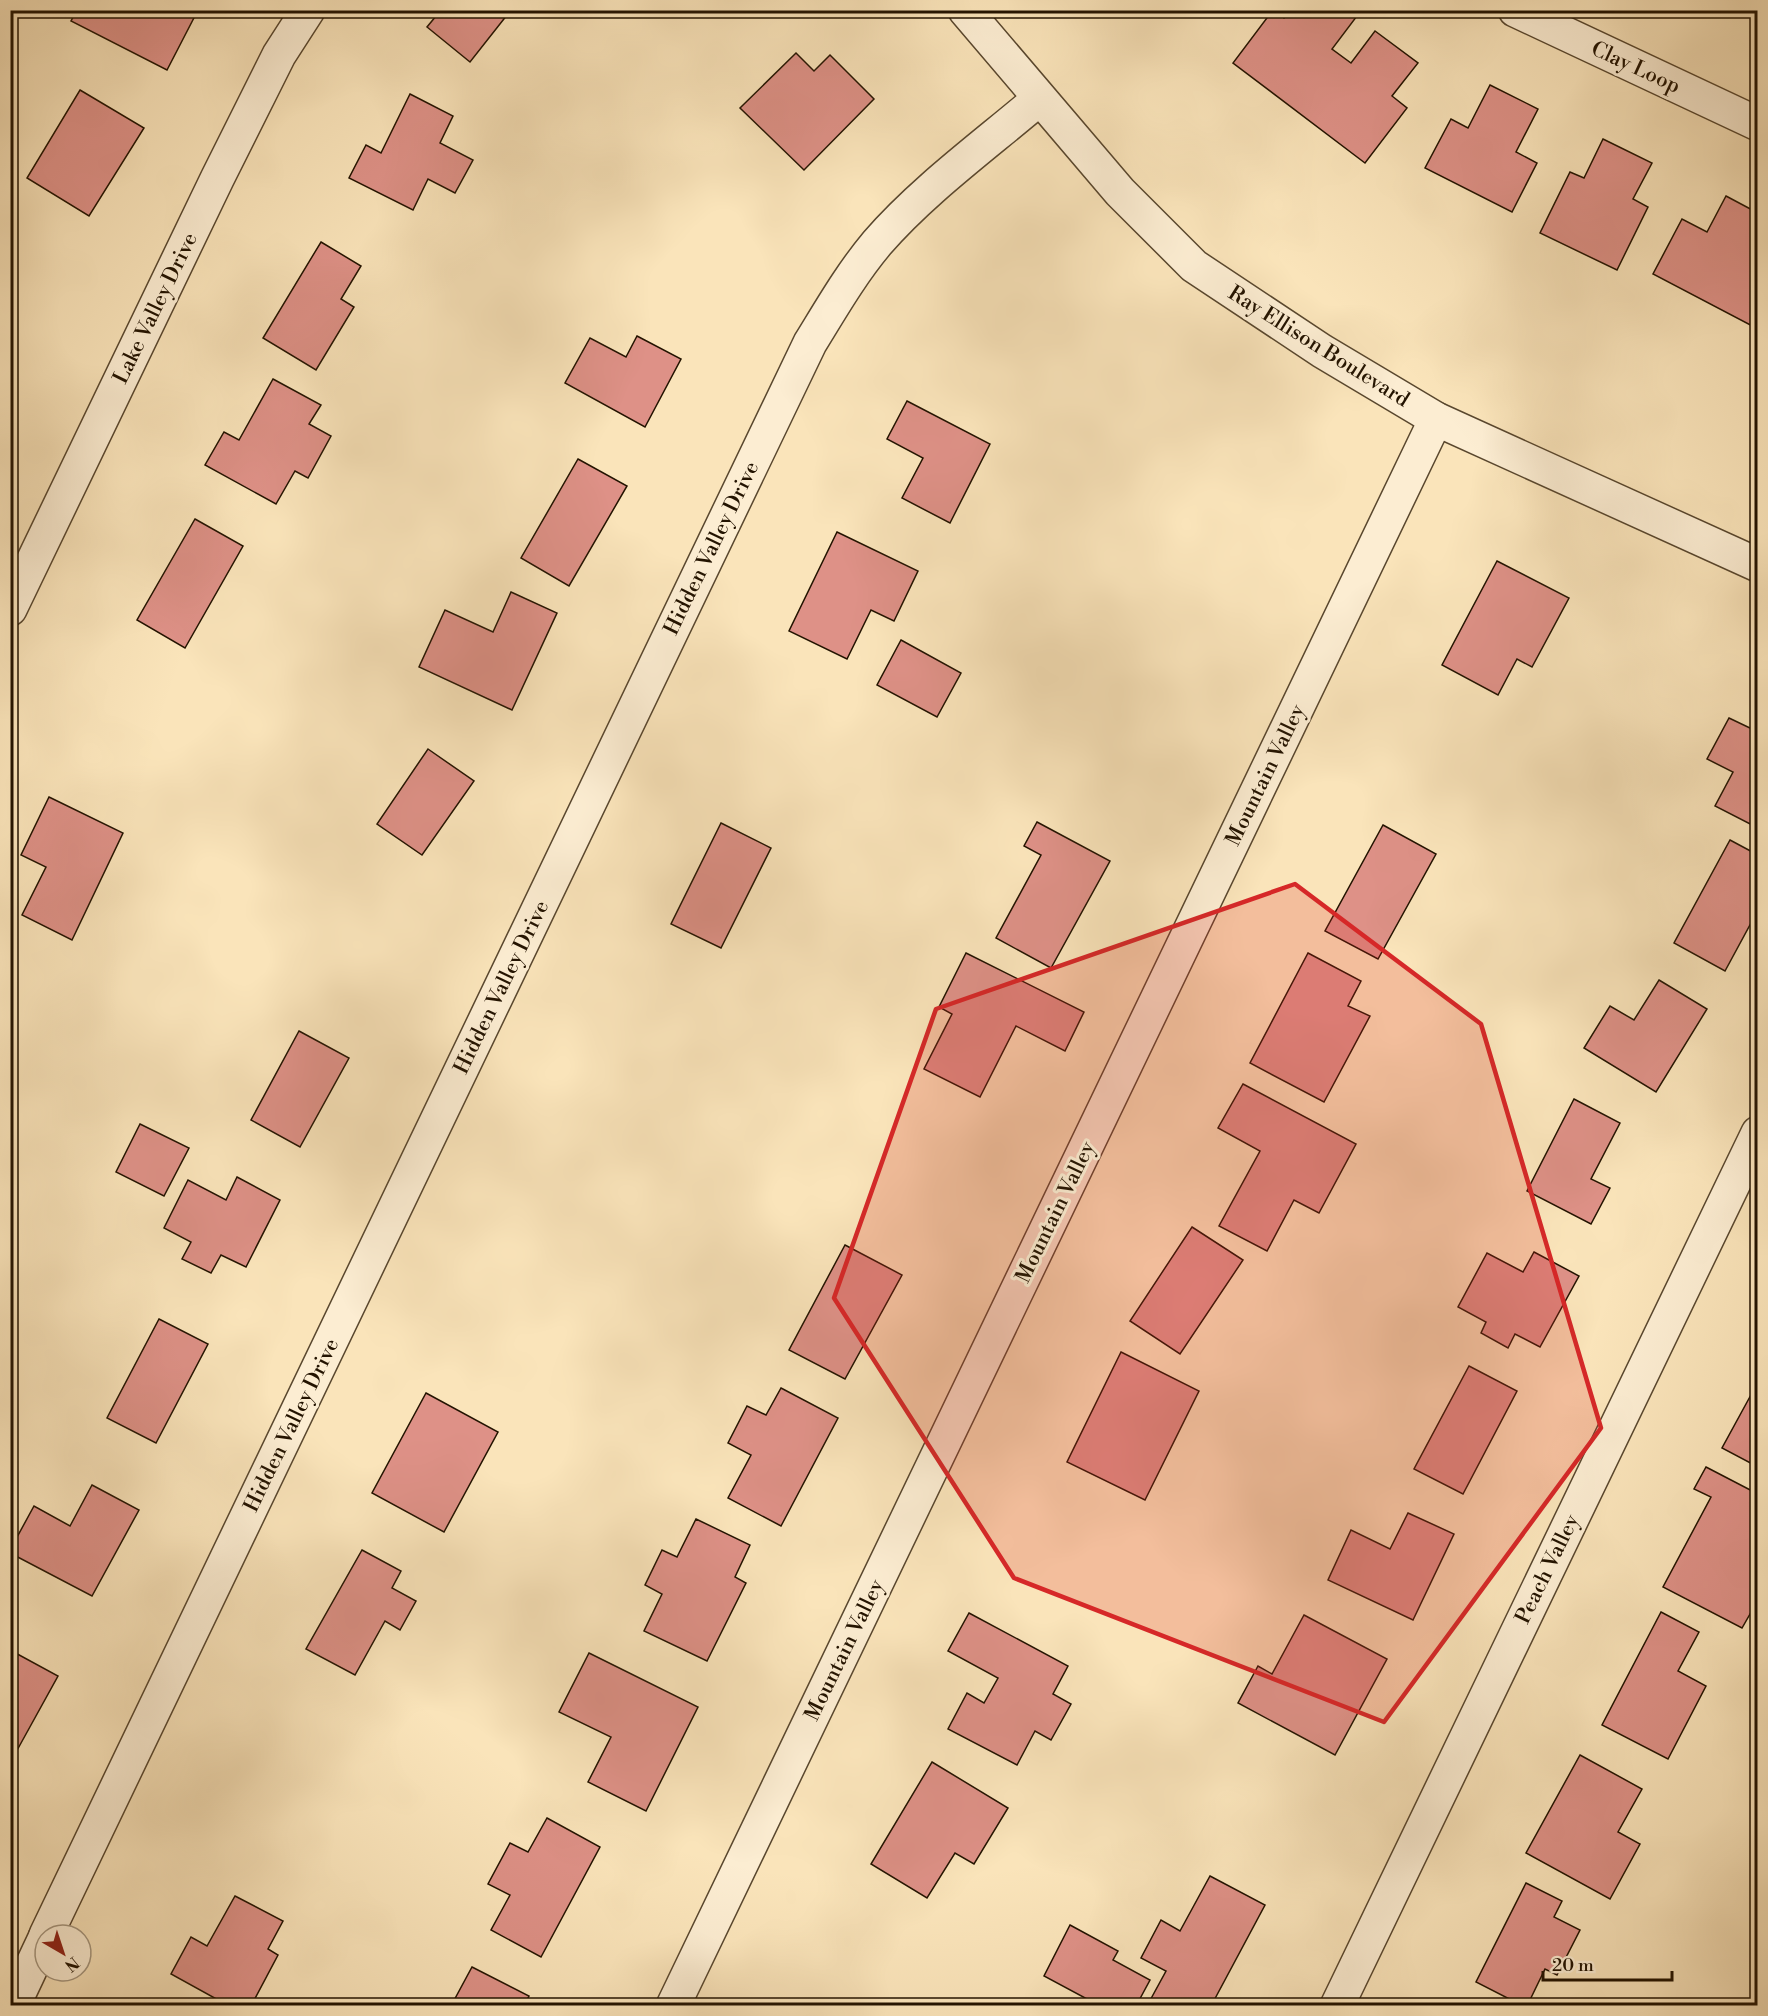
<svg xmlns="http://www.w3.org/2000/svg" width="1768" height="2016" font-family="'Libre Bodoni',serif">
  <rect width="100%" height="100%" fill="#fae4ba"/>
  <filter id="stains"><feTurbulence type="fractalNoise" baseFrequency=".00333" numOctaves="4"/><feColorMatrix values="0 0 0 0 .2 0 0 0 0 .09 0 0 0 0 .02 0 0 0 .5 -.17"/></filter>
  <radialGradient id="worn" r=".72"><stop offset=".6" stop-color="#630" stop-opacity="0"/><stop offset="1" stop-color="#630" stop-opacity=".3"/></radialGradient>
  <g fill="#de9187" stroke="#231300" stroke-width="1.5">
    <polygon points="77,10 198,10 167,70 71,21"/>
    <polygon points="441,10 511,10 470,62 427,27"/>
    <polygon points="1273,10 1284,18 1290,10 1349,10 1357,16 1332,49 1351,63 1375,31 1418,63 1392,96 1407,108 1365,163 1233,63"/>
    <polygon points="796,53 814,71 830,55 874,99 804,170 740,108"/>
    <polygon points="1490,85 1538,109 1516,152 1537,163 1512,212 1425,168 1451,119 1468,128"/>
    <polygon points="80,90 144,128 89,216 27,178"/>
    <polygon points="410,94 453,116 440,143 473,160 455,193 428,179 413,210 349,178 366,145 381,153"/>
    <polygon points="1603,139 1652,163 1633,199 1648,207 1617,270 1540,233 1570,172 1584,178"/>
    <polygon points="1726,196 1758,213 1758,248 1755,253 1758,255 1758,329 1653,274 1682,219 1707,232"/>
    <polygon points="321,242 361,266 341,299 354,307 316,370 263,338"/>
    <polygon points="637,336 681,359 645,427 565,383 590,338 626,357"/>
    <polygon points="273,379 321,405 309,424 331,436 308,478 295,471 276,504 205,465 224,432 239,440"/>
    <polygon points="907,401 990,444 950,523 902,498 923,458 887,439"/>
    <polygon points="578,459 627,486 569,586 521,558"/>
    <polygon points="195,519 243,546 185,648 137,620"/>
    <polygon points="837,532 918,571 894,621 871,610 847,659 789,631"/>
    <polygon points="1497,561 1569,598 1532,667 1517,659 1498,695 1442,665"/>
    <polygon points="511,592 557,613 512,710 419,667 445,610 493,632"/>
    <polygon points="901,640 961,673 937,717 877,685"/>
    <polygon points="1729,718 1752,729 1758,719 1758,828 1715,806 1733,772 1707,759"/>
    <polygon points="428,749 474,781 422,855 377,824"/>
    <polygon points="49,797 123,833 72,940 22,915 46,867 21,855"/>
    <polygon points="1037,822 1110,861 1051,968 996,938 1041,855 1024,846"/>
    <polygon points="721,823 771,848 721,948 671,924"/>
    <polygon points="1383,825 1436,854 1378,959 1325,931"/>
    <polygon points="1730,840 1758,855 1758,910 1725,971 1674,943"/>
    <polygon points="966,953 1084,1012 1065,1051 1016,1026 980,1097 924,1069 952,1014 939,1007"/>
    <polygon points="1308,953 1361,981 1348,1006 1370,1016 1324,1102 1250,1063"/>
    <polygon points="1659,980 1707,1009 1656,1092 1584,1048 1610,1006 1634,1020"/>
    <polygon points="299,1031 349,1058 300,1147 251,1120"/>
    <polygon points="1243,1084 1356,1144 1319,1213 1294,1200 1267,1251 1219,1226 1260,1151 1218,1128"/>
    <polygon points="1574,1099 1620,1123 1591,1179 1610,1188 1591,1224 1527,1191"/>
    <polygon points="140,1124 189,1148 164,1196 116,1172"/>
    <polygon points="237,1177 280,1200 246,1267 221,1255 211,1273 182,1259 191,1242 164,1228 188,1180 226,1200"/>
    <polygon points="1192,1227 1243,1260 1180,1354 1130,1321"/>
    <polygon points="845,1245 902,1275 845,1379 789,1350"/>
    <polygon points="1534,1252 1579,1276 1540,1347 1515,1334 1508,1348 1481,1333 1486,1322 1458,1307 1487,1253 1523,1272"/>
    <polygon points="159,1319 208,1344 156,1443 107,1418"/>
    <polygon points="1121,1352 1199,1391 1145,1500 1067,1462"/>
    <polygon points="1469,1366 1517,1391 1463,1494 1414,1469"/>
    <polygon points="1758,1382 1758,1467 1722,1448"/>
    <polygon points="781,1388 838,1418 781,1526 728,1498 751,1455 728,1443 747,1406 766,1415"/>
    <polygon points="426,1393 498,1432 444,1532 372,1493"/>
    <polygon points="1706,1467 1758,1494 1758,1600 1742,1628 1663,1587 1711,1497 1694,1489"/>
    <polygon points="92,1485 139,1510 92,1596 10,1553 10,1550 34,1506 70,1526"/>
    <polygon points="1408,1513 1454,1534 1413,1620 1328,1580 1351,1530 1390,1549"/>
    <polygon points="696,1519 750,1545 735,1577 746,1583 707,1661 644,1631 662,1594 645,1585 662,1550 677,1557"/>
    <polygon points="362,1550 401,1571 392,1588 416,1601 400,1630 385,1621 355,1675 306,1649"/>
    <polygon points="1661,1612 1699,1632 1678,1671 1706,1686 1668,1759 1602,1725"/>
    <polygon points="969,1613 1068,1666 1053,1694 1071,1704 1051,1740 1035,1731 1017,1765 948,1729 967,1693 984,1703 998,1678 948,1651"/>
    <polygon points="1304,1615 1387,1659 1335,1755 1238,1703 1258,1666 1272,1674"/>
    <polygon points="10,1650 58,1676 10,1763"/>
    <polygon points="589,1653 698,1707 646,1811 588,1782 611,1737 559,1712"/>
    <polygon points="1580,1755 1642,1789 1618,1832 1640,1844 1610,1899 1526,1853"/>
    <polygon points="932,1762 1008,1808 974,1864 955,1853 927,1898 871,1864"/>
    <polygon points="547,1818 600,1847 541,1957 491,1930 510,1895 488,1884 510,1843 528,1852"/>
    <polygon points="1210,1876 1265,1905 1211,2006 1147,2006 1166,1971 1141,1958 1161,1920 1180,1931"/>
    <polygon points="1526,1883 1562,1901 1554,1917 1580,1930 1557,1975 1545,1969 1527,2006 1523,2006 1476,1982"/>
    <polygon points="235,1896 283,1921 268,1949 278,1955 251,2006 229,2006 171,1974 191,1937 207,1946"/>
    <polygon points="1070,1925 1118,1951 1113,1960 1150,1980 1136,2006 1100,2006 1044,1976"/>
    <polygon points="472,1967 529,1996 524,2006 451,2006"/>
  </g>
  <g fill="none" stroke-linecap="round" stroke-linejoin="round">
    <g stroke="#59472e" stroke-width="36">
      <g id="minor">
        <polyline points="965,10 1120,192 1194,266 1322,351 1436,419 1758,565"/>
        <polyline points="1515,10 1758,124"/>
        <polyline points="10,609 217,179 279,55 308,10"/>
        <path d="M46,1935L810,343C831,309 851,274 877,243C923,190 985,145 1039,99"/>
        <polyline points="13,2006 45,1938"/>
        <polyline points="673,2006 1436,419"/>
        <polyline points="1337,2006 1758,1133"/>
      </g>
    </g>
    <use href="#minor" stroke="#fcedd2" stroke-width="33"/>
  </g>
  <path fill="#d62828" fill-opacity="0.2" stroke="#d62828" stroke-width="4.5" stroke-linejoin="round" d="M1295,884L1481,1024L1601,1428L1384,1722L1014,1578L834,1298L936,1009Z"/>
  <g text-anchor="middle" stroke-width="6" stroke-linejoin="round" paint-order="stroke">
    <g font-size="21" fill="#231300" stroke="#fcedd2">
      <text transform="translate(1636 67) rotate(25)" y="7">Clay Loop</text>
      <text transform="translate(155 308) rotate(-64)" y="7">Lake Valley Drive</text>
      <text transform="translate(1319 346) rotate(32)" y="7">Ray Ellison Boulevard</text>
      <text transform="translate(711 548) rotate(-64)" y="7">Hidden Valley Drive</text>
      <text transform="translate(1265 775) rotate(-64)" y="7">Mountain Valley</text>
      <text transform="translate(501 987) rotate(-64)" y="7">Hidden Valley Drive</text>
      <text transform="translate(1055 1212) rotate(-64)" y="7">Mountain Valley</text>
      <text transform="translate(291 1425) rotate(-64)" y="7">Hidden Valley Drive</text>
      <text transform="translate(1547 1569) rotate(-64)" y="7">Peach Valley</text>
      <text transform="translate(844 1650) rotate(-64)" y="7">Mountain Valley</text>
    </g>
  </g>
  <rect width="1768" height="2016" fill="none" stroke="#fae4ba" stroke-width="36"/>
  <rect x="12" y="12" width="1744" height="1992" fill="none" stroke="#231300" stroke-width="3"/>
  <rect x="18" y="18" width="1732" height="1980" fill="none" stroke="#231300" stroke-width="1.5"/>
  <g transform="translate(63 1953) rotate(141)"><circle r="28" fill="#fcedd2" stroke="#a5967e" stroke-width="1.5"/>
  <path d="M0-4.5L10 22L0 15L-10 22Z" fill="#8f2418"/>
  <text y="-9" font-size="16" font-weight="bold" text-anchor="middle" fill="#231300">N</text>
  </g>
  <path d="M1543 1971v9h129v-9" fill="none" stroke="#231300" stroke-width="3"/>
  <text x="1552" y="1971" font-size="18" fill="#231300" stroke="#fcedd2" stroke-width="4.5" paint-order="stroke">20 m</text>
  <rect width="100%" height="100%" filter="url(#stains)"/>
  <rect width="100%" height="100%" fill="url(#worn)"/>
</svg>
